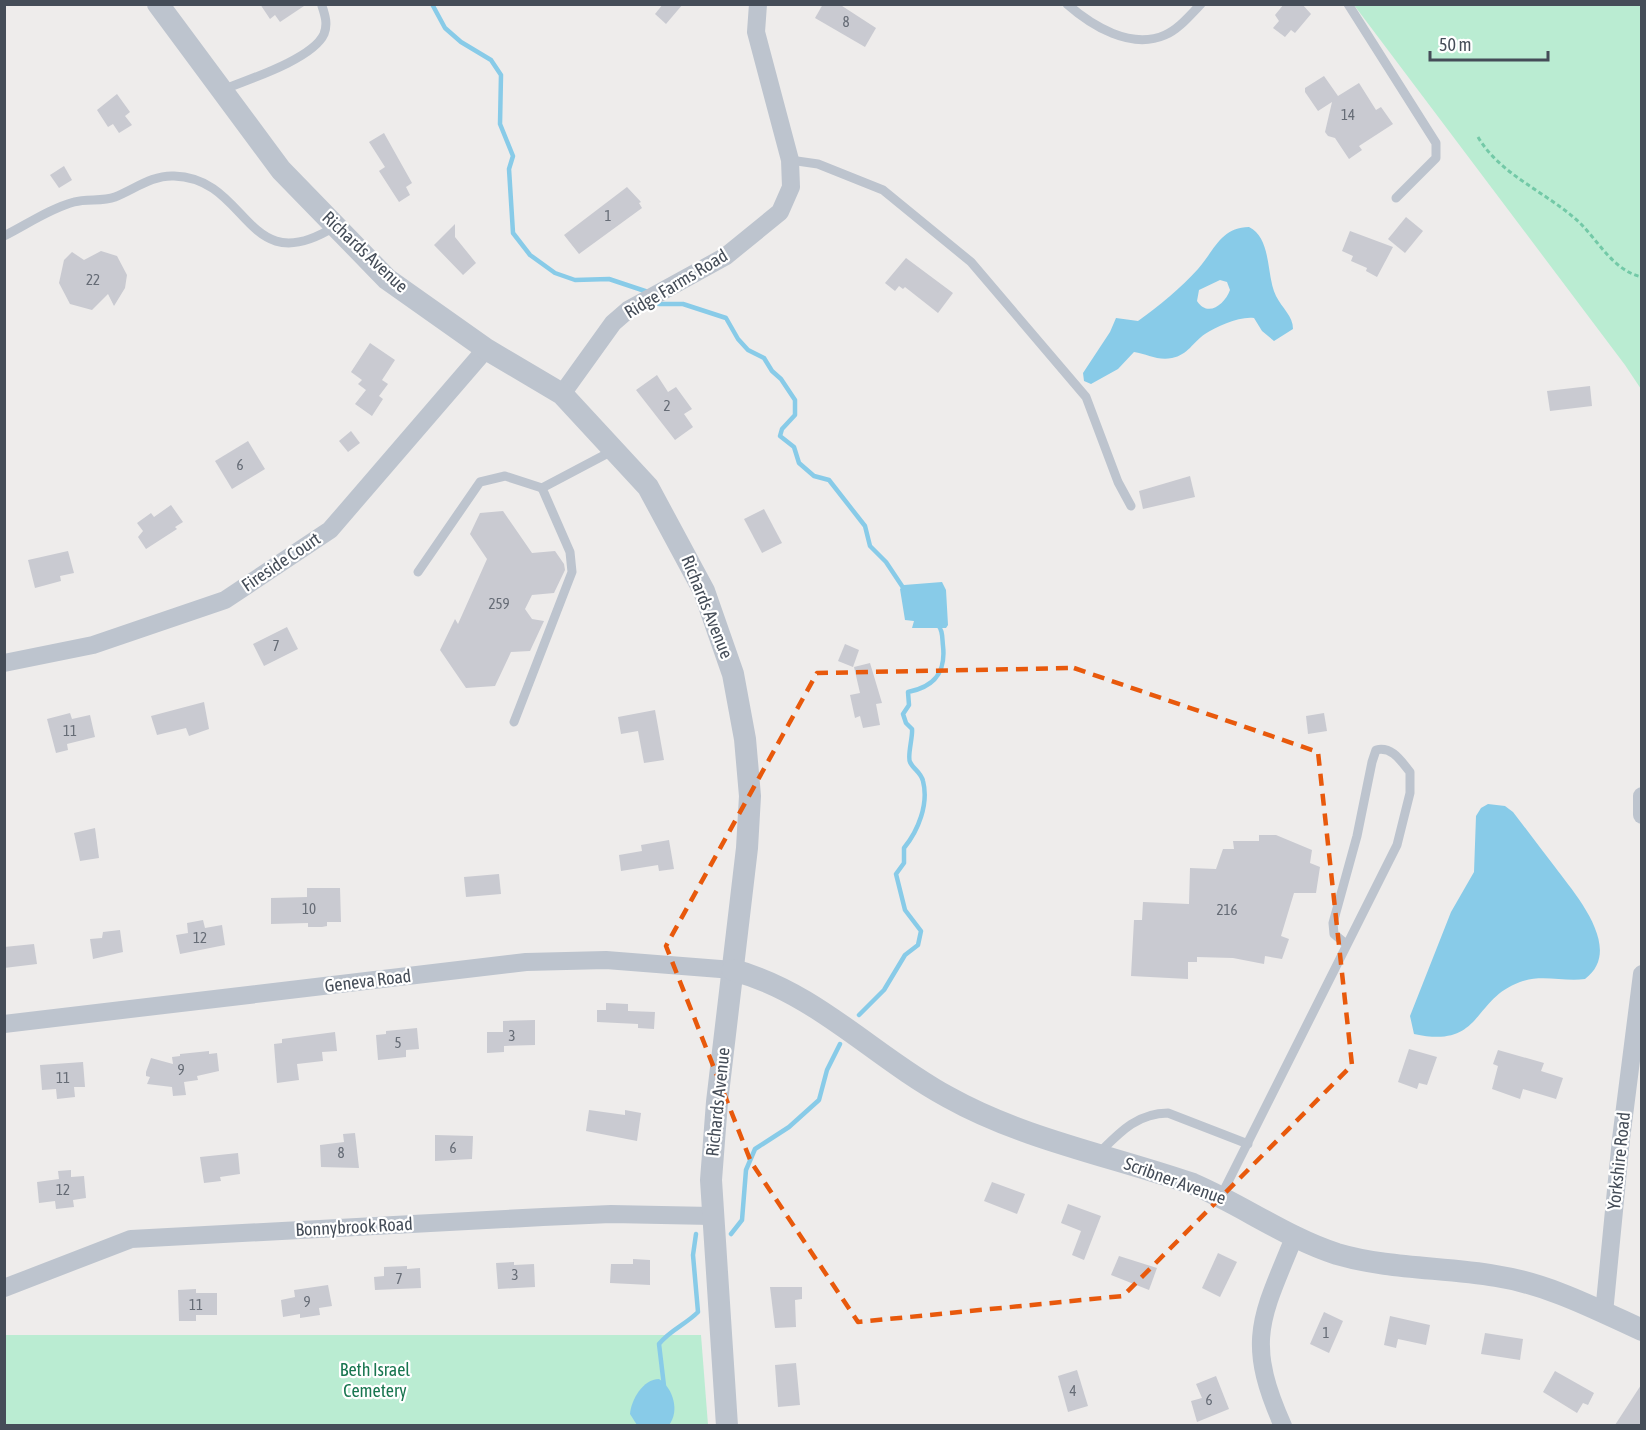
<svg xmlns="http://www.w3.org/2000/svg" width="1646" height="1430" font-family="'Asap Condensed',sans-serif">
  <rect width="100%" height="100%" fill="#eeeceb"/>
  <g fill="#baecd2">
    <polygon points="1354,5 1641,5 1641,389 1625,365"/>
    <polygon points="4,1335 701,1335 708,1425 5,1425"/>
  </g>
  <g fill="#88cbe8" fill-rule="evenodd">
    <path d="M1249,227C1272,238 1266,276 1276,296C1282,308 1293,316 1293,329L1274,341L1262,331L1254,318C1240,316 1217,326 1205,334C1193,342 1188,355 1172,358C1158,361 1147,354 1134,352L1118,369L1091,384L1084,381L1083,373L1110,332L1116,318L1138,321C1159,306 1181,288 1198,269C1214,251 1221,227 1249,227ZM1220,280L1227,282L1230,290C1225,304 1208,318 1197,301L1199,290Z"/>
    <polygon points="942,582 946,590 948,625 946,628 912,628 914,621 905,620 900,589 904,585"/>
    <path d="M1488,804L1505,806L1513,812C1527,830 1541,849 1555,867C1574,893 1625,949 1585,979C1564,982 1541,974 1520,982C1471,1000 1483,1049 1414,1034L1410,1016L1451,912L1474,872L1476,816L1481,808Z"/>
    <path d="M659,1379C673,1388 680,1411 669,1425H637L630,1414C631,1400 643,1379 659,1379Z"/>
  </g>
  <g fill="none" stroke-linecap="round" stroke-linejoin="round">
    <g stroke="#88cbe8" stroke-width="4.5">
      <polyline points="432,4 445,28 461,42 491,60 501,75 500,124 513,156 509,169 513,233 530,255 555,273 575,280 609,279 648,292"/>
      <polyline points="659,304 683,304 726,318 738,339 748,350 764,358 772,371 781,379 795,400 795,415 782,429 780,436 794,447 799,463 814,476 829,480 865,526 870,546 886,562 906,592"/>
      <path d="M859,1015L884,990L905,955L918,945L921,931L905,910L896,874L904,863V848C918,831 929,804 923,781C921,772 913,769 910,762C907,756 913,737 912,729L906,723L903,714L909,705L908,692C934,687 946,673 943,646C942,637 943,630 937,624"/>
      <polyline points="731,1234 742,1220 746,1170 755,1149 789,1127 819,1100 827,1070 840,1044"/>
      <path d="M664,1386L659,1344C670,1330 685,1325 698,1312L693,1255L696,1234"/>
    </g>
  </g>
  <g fill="#c9cad1">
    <polygon points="260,4 307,4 280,22 275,15 270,19"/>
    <polygon points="663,4 683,4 666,24 655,14"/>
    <polygon points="823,4 839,4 876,28 865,47 815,18"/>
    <polygon points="1284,4 1302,4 1311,14 1295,33 1291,30 1285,37 1273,28 1279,21 1275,15"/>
    <polygon points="1324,76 1338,96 1359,83 1376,110 1381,107 1393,124 1359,146 1362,150 1349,159 1335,138 1328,136 1325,132 1332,102 1318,111 1305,92 1305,88"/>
    <polygon points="117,94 130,112 125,116 132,125 119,133 113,124 108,127 97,110"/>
    <polygon points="384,133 412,183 406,187 410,195 399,202 379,171 385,167 369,142"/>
    <polygon points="64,166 72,180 59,188 50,175"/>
    <polygon points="627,187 641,202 639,203 642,208 579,254 564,235"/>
    <polygon points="1406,217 1423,231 1405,253 1388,239"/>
    <polygon points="455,224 455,237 476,263 463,275 434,245"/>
    <polygon points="1350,231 1393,247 1377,277 1366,271 1367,268 1351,261 1353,256 1342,251"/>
    <polygon points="101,251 117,256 127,275 125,288 114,306 108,294 92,310 70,304 59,283 64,260 72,252 84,260"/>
    <polygon points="906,258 953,293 938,313 905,287 903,289 899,286 895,291 885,283"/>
    <polygon points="370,343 395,360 382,380 388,384 379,396 383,399 372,416 355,404 366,390 358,384 362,380 351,372"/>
    <polygon points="657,375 668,392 676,387 692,409 684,414 693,427 675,440 636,390"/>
    <polygon points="1590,386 1592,406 1550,411 1547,391"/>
    <polygon points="351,431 360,443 348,452 339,441"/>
    <polygon points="248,441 265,469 232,489 215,461"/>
    <polygon points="1190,476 1195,497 1143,509 1139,491"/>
    <polygon points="171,505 183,522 175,527 177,529 146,549 138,537 143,531 137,523 151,513 154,517"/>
    <polygon points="764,509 782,543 762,553 744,519"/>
    <polygon points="503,511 532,553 555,551 564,564 565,570 554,593 532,595 525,609 532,619 544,621 530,651 511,652 495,686 466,688 440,650 455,619 458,624 487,559 470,534 480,513"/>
    <polygon points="68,551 74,573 60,576 61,581 35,588 28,560"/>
    <polygon points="287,627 298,649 264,666 253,644"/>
    <polygon points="845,644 859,650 853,667 838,661"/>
    <polygon points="870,663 882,703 876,704 880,725 863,728 860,716 855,718 850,695 860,693 854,667"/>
    <polygon points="204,702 209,729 189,736 186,728 157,735 151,716"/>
    <polygon points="655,710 664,760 644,763 638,731 621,734 618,717"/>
    <polygon points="70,713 72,719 90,715 95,737 67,744 68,750 56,753 47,719"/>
    <polygon points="1324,713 1327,731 1308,734 1306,716"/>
    <polygon points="95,828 99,858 80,861 74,833"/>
    <polygon points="1259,835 1276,835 1312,850 1310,863 1320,867 1316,893 1294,893 1281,936 1289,939 1282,959 1265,956 1264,964 1233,958 1197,957 1197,962 1188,962 1188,979 1131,976 1134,920 1142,920 1143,902 1189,904 1190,868 1216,869 1223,849 1234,849 1233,841 1259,841"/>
    <polygon points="669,840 674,869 659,871 658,865 621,871 619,855 642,851 641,845"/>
    <polygon points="499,874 501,894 466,897 464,877"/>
    <polygon points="307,888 340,888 341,922 327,922 327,926 322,927 308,927 308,923 271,924 271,898 307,897"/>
    <polygon points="203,920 205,928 222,925 225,945 180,954 176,935 188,933 187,923"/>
    <polygon points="120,930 123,952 93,959 90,939 102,938 103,932"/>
    <polygon points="34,944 37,964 4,968 4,947"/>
    <polygon points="606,1003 628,1004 628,1011 655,1012 654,1029 638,1028 638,1024 597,1022 597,1010 606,1010"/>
    <polygon points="535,1020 535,1045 504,1046 504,1052 487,1053 487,1032 503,1032 503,1021"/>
    <polygon points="417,1028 419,1049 406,1050 406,1057 378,1060 376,1035 386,1034 386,1031"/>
    <polygon points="335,1032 337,1051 322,1052 323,1061 297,1064 299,1080 277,1083 274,1044 282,1043 282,1039"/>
    <polygon points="1409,1049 1437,1057 1427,1085 1419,1083 1417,1089 1398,1082"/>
    <polygon points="1498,1050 1544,1063 1541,1071 1563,1078 1556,1099 1523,1089 1520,1099 1492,1089 1498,1066 1493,1064"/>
    <polygon points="209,1051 209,1054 217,1053 219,1071 197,1076 198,1080 184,1082 186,1095 173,1096 172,1087 147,1084 150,1077 146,1076 146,1072 151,1058 173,1064 172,1057 180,1056 180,1054"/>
    <polygon points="83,1062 85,1087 74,1087 75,1097 57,1099 56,1089 42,1090 40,1065"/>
    <polygon points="589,1110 625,1115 625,1110 641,1113 637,1141 586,1131"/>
    <polygon points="355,1133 359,1168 321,1167 320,1145 344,1142 343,1134"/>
    <polygon points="435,1135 473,1136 472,1159 435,1161"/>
    <polygon points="238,1153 240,1174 220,1177 221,1181 204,1183 200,1157"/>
    <polygon points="71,1170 71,1177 84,1176 86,1198 73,1200 74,1207 56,1209 55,1201 39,1203 37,1182 59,1179 58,1171"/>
    <polygon points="992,1182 1025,1194 1017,1214 984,1201"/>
    <polygon points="1068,1204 1101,1216 1084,1260 1072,1255 1081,1231 1061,1223"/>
    <polygon points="1218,1253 1237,1262 1220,1297 1202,1288"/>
    <polygon points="1119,1256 1157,1268 1149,1290 1111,1275"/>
    <polygon points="633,1259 650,1260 650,1285 610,1283 611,1264 633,1264"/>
    <polygon points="514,1262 514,1265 534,1264 535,1287 498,1289 496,1263"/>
    <polygon points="407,1266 407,1269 420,1268 421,1288 375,1290 374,1277 384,1276 384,1267"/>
    <polygon points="328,1285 332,1306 319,1308 320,1315 300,1318 300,1314 283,1317 281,1300 295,1297 294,1290"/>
    <polygon points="770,1287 802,1287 802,1299 795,1300 796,1327 775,1328"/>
    <polygon points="196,1289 196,1293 217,1293 217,1315 196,1315 196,1321 179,1321 178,1290"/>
    <polygon points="1324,1312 1343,1321 1329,1353 1310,1344"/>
    <polygon points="1390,1316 1430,1325 1426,1345 1398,1339 1396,1348 1384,1345"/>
    <polygon points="1485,1333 1523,1339 1520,1360 1481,1354"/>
    <polygon points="796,1363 800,1405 778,1407 775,1365"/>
    <polygon points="1077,1370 1088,1406 1068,1412 1058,1376"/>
    <polygon points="1555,1371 1594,1393 1588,1405 1583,1403 1577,1413 1543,1392"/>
    <polygon points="1216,1376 1229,1409 1197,1422 1191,1401 1202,1398 1196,1384"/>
    <polygon points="1641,1385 1641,1425 1615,1425"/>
  </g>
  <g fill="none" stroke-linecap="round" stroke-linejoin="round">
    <path stroke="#73c9a7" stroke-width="3" stroke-dasharray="4.5 3" stroke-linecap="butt" d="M1478,137C1501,176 1547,192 1580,223C1599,242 1614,271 1642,277"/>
    <g stroke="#bdc4ce" stroke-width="9">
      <path d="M1067,4C1092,26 1131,50 1165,35C1179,29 1190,15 1201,4"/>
      <polyline points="1348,4 1436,143 1436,158 1396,198"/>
      <path d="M222,90C247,80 313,59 324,34C328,24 325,15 322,6"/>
      <polyline points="790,160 818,164 883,190 971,262 1086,397 1118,482 1131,506"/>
      <path d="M4,236C26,225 51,208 74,202C87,198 102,202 115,197C135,189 152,175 174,176C250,178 245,282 334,227"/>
      <polyline points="418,572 480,482 505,476 542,488"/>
      <polyline points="514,722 572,572 570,552 542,488 614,450"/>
      <path d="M1099,1153C1119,1133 1137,1113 1168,1113L1248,1144"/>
      <path d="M1221,1196L1397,845L1410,793V772C1401,761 1392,746 1376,750L1372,762L1357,836L1333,923L1334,934L1346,944"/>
    </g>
    <g stroke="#bdc4ce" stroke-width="18">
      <polyline points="562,394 613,323 628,310 726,256 780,212 791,187 790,160 756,32 758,4"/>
      <polyline points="4,663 93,645 225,600 330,530 486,349"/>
      <polyline points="1642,796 1642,815"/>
      <polyline points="4,1024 526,962 606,960 733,970"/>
      <polyline points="4,1288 131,1239 543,1217 611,1214 712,1216"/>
      <polyline points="1604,1313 1621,1139 1642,974"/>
      <path d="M1283,1426C1244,1339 1262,1317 1295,1235"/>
    </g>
    <g stroke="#bdc4ce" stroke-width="22">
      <polyline points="158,4 281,170 387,279 486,349 562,394 648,487 704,591 733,674 745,739 750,796 747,848 717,1102 711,1180 727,1426"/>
      <path d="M733,970C816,992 874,1057 948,1097C1023,1139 1112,1156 1193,1184C1242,1205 1287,1238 1337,1254C1388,1269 1444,1267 1496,1276C1548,1284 1594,1308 1642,1330"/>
    </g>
  </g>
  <path fill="none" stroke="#e8590c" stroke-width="4.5" stroke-dasharray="12 8" stroke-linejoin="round" d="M1074,668L1318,752L1352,1065L1123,1296L858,1322L751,1162L666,946L817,673Z"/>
  <g text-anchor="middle" stroke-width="4.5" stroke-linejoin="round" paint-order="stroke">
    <g font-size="15" fill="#666c76">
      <text x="846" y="27">8</text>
      <text x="1348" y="120">14</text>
      <text x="608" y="221">1</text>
      <text x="93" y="285">22</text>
      <text x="667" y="411">2</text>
      <text x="240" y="470">6</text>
      <text x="499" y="609">259</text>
      <text x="276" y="651">7</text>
      <text x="70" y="736">11</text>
      <text x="309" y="914">10</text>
      <text x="1227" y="915">216</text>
      <text x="200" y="943">12</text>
      <text x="512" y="1041">3</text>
      <text x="398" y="1048">5</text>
      <text x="181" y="1075">9</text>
      <text x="63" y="1083">11</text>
      <text x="453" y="1153">6</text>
      <text x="341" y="1158">8</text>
      <text x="63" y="1195">12</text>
      <text x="515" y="1280">3</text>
      <text x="399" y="1284">7</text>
      <text x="307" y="1307">9</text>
      <text x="196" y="1310">11</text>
      <text x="1326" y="1338">1</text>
      <text x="1073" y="1396">4</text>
      <text x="1209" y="1405">6</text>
    </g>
    <g font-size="18" fill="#454d58" stroke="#fff">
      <text transform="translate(365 252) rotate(43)" y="6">Richards Avenue</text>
      <text transform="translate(676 284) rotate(-31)" y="6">Ridge Farms Road</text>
      <text transform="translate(281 562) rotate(-34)" y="6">Fireside Court</text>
      <text transform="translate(707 607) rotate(68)" y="6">Richards Avenue</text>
      <text transform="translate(368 981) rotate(-7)" y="6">Geneva Road</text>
      <text transform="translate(718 1102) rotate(-84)" y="6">Richards Avenue</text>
      <text transform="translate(1619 1161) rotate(-84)" y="6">Yorkshire Road</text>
      <text transform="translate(1175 1181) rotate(20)" y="6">Scribner Avenue</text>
      <text transform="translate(354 1227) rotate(-3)" y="6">Bonnybrook Road</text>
    </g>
    <g font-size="18" fill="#197650" stroke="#fff">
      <text x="375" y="1376">Beth Israel<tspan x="375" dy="21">Cemetery</tspan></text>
    </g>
  </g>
  <rect width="1646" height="1430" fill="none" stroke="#454d58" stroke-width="12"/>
  <path d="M1430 51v9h118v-9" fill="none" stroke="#454d58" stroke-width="3"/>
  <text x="1439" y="51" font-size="18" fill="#454d58" stroke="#ffffff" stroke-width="4.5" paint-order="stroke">50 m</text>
</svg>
